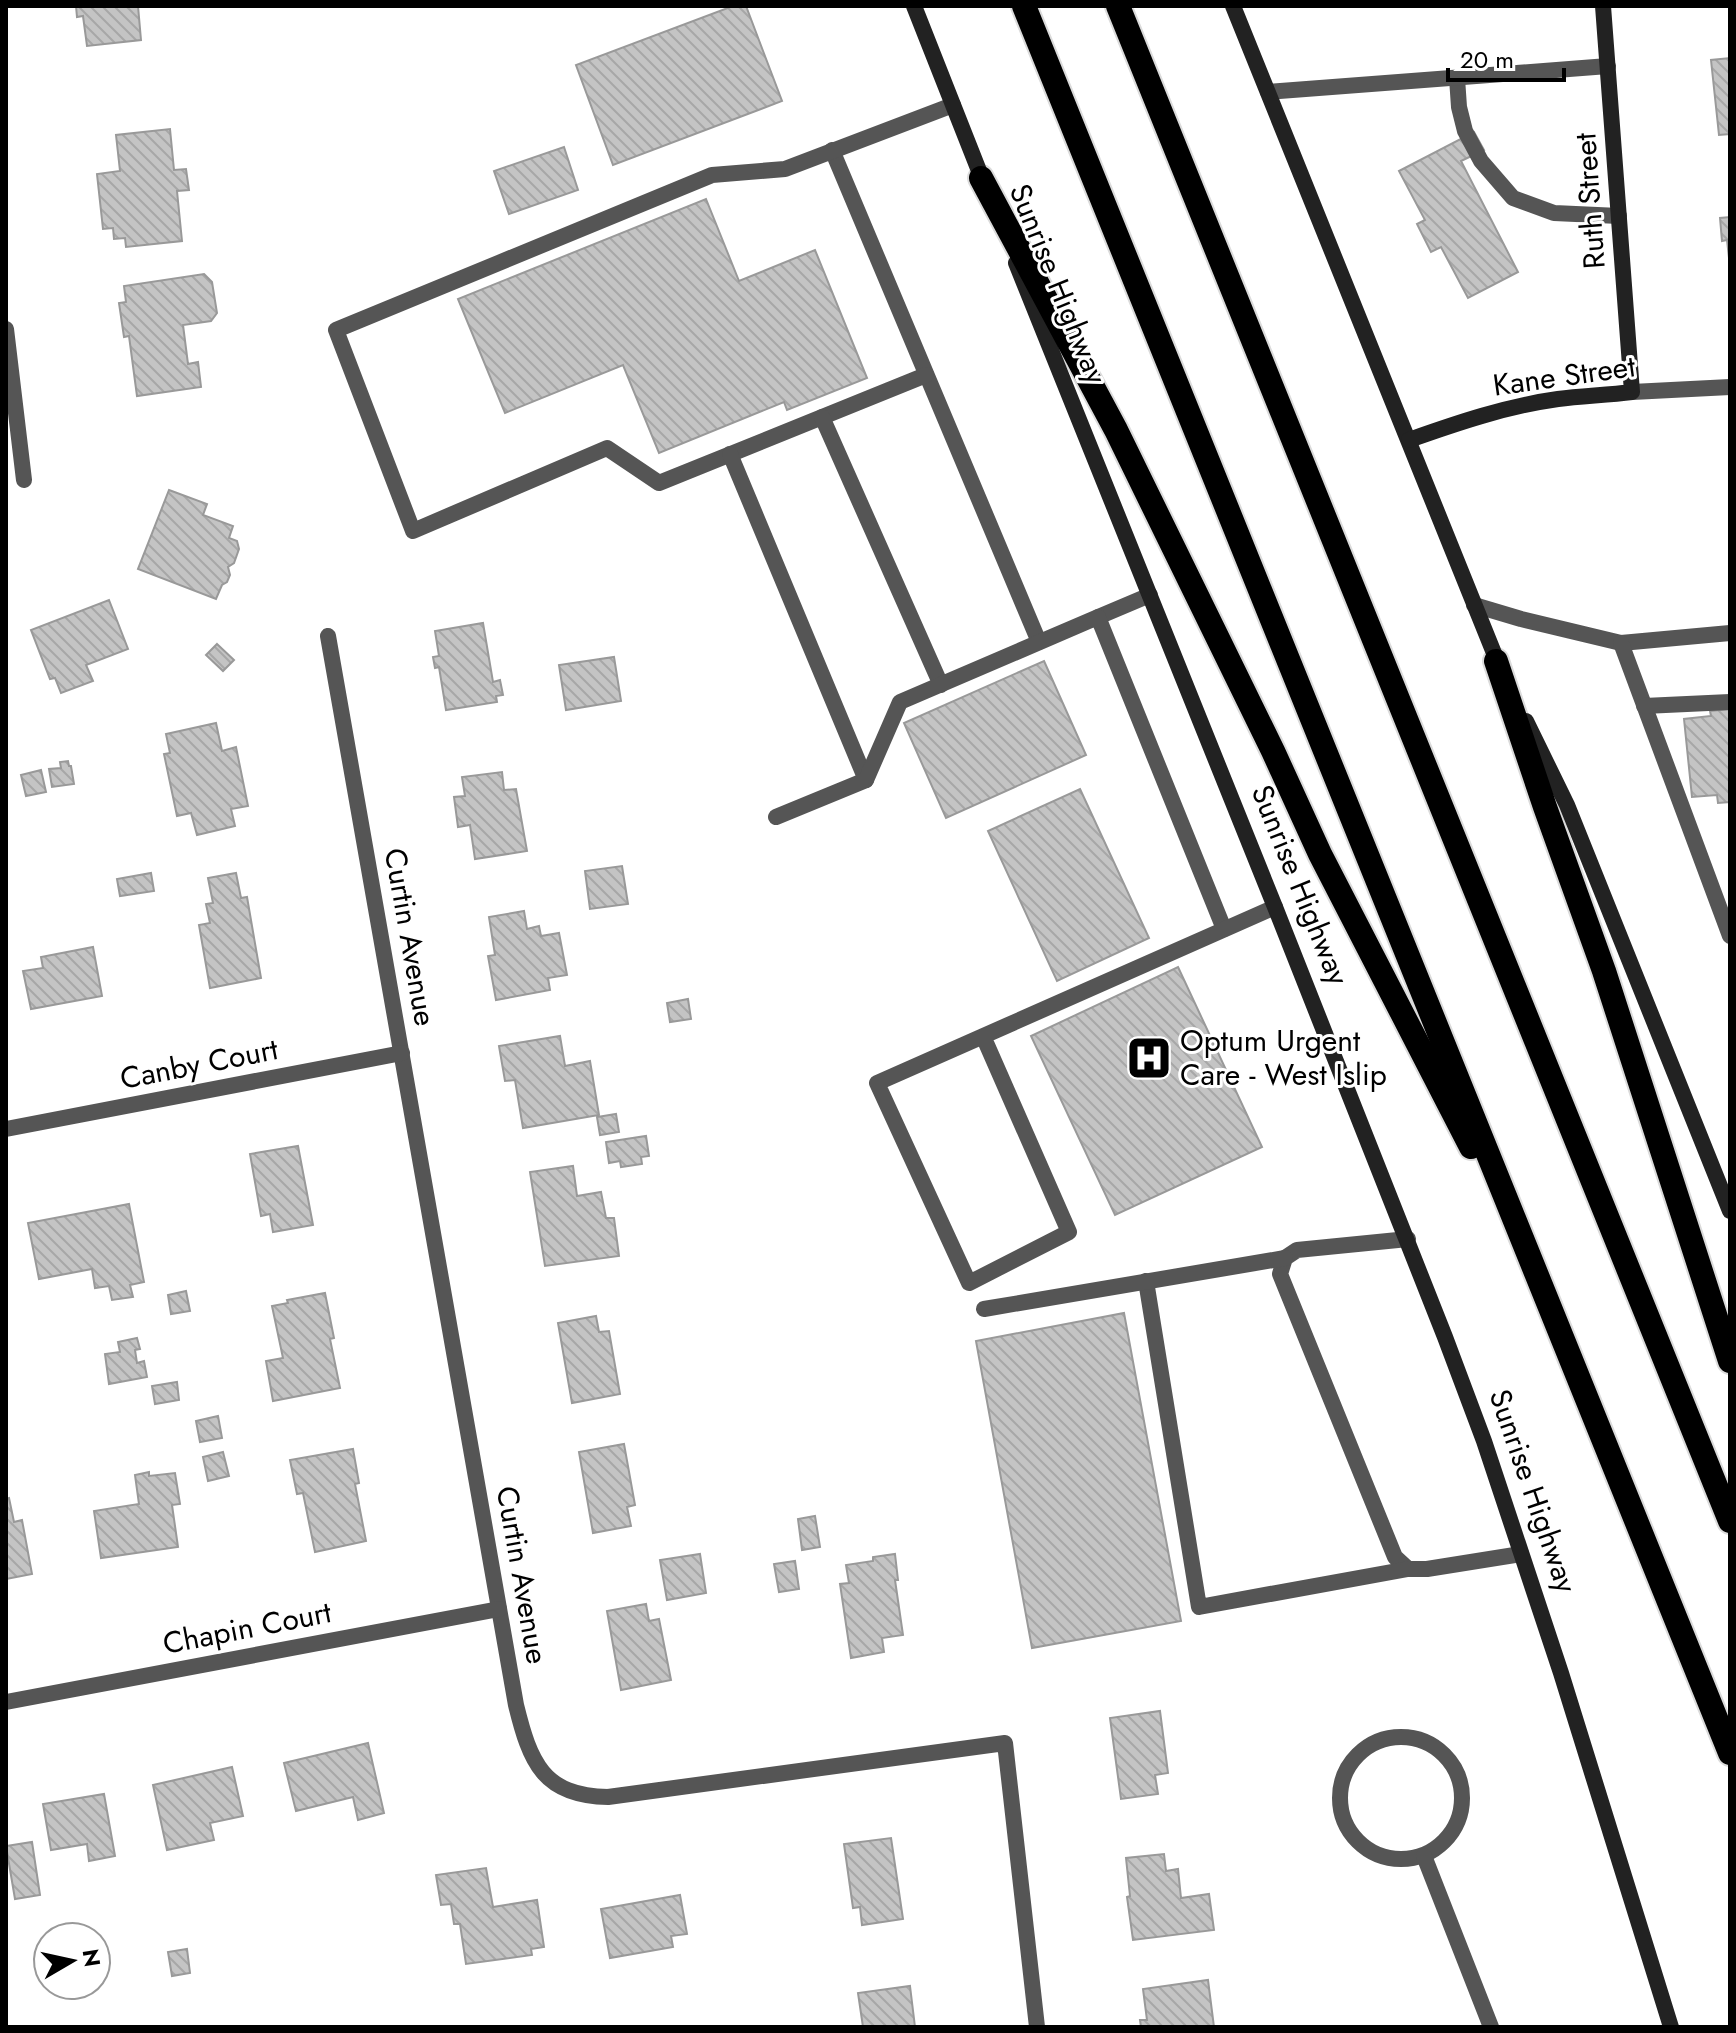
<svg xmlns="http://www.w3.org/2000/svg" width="1736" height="2033" font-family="Jost,sans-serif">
  <defs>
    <pattern id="building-back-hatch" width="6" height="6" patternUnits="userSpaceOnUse" patternTransform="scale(2)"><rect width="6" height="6" fill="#c4c4c4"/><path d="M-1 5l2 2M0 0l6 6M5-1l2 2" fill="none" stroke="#a7a7a7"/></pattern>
  </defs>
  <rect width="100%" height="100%" fill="#fff"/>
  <g fill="url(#building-back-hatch)" stroke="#999" stroke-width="2">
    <polygon points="76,6 138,6 141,40 87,46 83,16 77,17"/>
    <polygon points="733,6 746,6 782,101 613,165 576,65"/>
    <polygon points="1730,58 1730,134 1719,135 1711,60"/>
    <polygon points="170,129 174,170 186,169 189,190 177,191 182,241 126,247 125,238 114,239 113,228 103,229 97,174 120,171 116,135"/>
    <polygon points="1474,132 1484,150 1461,161 1518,272 1468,298 1441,247 1431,252 1417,224 1425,220 1399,171"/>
    <polygon points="564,147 578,190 509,214 494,171"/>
    <polygon points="706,199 739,281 815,250 867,378 787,410 784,402 659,453 623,365 505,413 458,299"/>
    <polygon points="1730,217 1730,267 1727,240 1722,241 1720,218"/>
    <polygon points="204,274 212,282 217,313 211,321 183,325 188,364 198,362 201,387 137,396 129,336 124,337 119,303 126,302 124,286"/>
    <polygon points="169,490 207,504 203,515 233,526 229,538 237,541 239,549 234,563 228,567 230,575 227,582 222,585 216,599 138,569"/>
    <polygon points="109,600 128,649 86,665 93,681 61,693 55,678 50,679 31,630"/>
    <polygon points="483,623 493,682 500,680 503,695 496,696 497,702 446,710 439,667 435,668 433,657 439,656 435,631"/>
    <polygon points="217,644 234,660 223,671 206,655"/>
    <polygon points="614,657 621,701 566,710 559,665"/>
    <polygon points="1044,661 1086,755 946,818 904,723"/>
    <polygon points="1730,709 1730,802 1718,803 1717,795 1692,797 1684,719 1711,716 1710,711"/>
    <polygon points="216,723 222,751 236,747 248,806 231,809 235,826 197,835 191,813 177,816 164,754 170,753 166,734"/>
    <polygon points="68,761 69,766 71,766 74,784 52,787 49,769 61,768 60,762"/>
    <polygon points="41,770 46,792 26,796 21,775"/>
    <polygon points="502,772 504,790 516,789 527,851 475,859 470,825 458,827 454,797 465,796 462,777"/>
    <polygon points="1080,789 1149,938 1057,981 988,831"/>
    <polygon points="622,866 628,904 590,909 585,871"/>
    <polygon points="151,873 154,891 120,896 117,879"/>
    <polygon points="236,873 241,898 247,897 261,978 210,988 199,925 210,923 206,904 213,903 208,878"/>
    <polygon points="524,911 527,929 539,926 541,936 559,933 567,975 548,978 550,990 496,1000 488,956 495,955 489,917"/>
    <polygon points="93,947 102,996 31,1009 23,971 43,968 41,957"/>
    <polygon points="1178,967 1262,1147 1115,1215 1031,1036"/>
    <polygon points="688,999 691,1019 670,1022 667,1003"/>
    <polygon points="560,1036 565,1066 590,1061 599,1115 523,1128 515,1080 505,1081 499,1046"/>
    <polygon points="616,1114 619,1132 600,1135 597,1117"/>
    <polygon points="646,1136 649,1156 641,1157 642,1164 621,1167 620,1161 609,1163 606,1142"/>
    <polygon points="298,1146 313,1225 273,1232 270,1214 261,1216 250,1154"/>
    <polygon points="573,1166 577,1196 601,1192 606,1218 614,1218 619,1256 545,1266 530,1172"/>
    <polygon points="129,1204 144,1282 130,1285 133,1297 112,1300 109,1286 95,1288 92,1269 39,1279 28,1223"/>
    <polygon points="186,1291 190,1311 171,1314 168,1295"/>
    <polygon points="325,1293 334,1338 330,1339 340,1388 273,1401 266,1361 283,1358 272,1306 288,1303 287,1300"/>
    <polygon points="1124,1313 1181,1621 1032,1648 976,1341"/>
    <polygon points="596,1316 599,1332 609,1331 620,1394 572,1403 558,1323"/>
    <polygon points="137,1338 140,1349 135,1350 137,1363 144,1361 147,1377 109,1384 105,1354 120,1352 118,1342"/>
    <polygon points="177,1382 179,1400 155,1404 152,1386"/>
    <polygon points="218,1416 222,1438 200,1442 196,1421"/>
    <polygon points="624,1444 635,1505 627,1507 631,1526 593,1533 579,1452"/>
    <polygon points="353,1449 359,1483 355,1484 366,1541 315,1552 303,1493 297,1494 290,1460"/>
    <polygon points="223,1452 229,1476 208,1481 203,1457"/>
    <polygon points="149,1472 149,1476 175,1473 180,1504 172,1505 178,1547 101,1558 94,1511 139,1504 135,1475"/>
    <polygon points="9,1498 14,1522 22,1520 32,1574 6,1579 6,1499"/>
    <polygon points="815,1516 820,1547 802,1550 798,1519"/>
    <polygon points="700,1554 706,1593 667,1600 660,1560"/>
    <polygon points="895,1554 898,1580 895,1580 903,1635 882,1638 884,1652 851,1658 840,1584 849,1583 846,1565 873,1561 873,1557"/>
    <polygon points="795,1561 799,1589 779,1592 774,1564"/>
    <polygon points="646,1604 649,1621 659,1619 671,1680 621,1690 607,1611"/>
    <polygon points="1160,1711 1168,1773 1155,1775 1158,1794 1121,1799 1110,1718"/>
    <polygon points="368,1743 384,1813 358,1820 353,1797 296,1811 284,1763"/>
    <polygon points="232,1767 243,1816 210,1823 214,1840 167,1850 153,1785"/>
    <polygon points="104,1794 115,1856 89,1861 87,1844 51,1850 43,1804"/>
    <polygon points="891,1838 903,1919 862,1925 860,1907 853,1908 844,1844"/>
    <polygon points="32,1842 40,1895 15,1899 6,1846"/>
    <polygon points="1164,1854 1166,1871 1178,1869 1181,1898 1209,1894 1214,1930 1133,1940 1127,1897 1130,1896 1126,1858"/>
    <polygon points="486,1868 493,1907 537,1900 544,1947 531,1949 532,1955 466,1964 460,1924 454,1924 451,1904 441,1905 436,1875"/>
    <polygon points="680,1895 687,1934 671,1936 673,1947 610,1958 601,1909"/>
    <polygon points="187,1949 190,1973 172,1976 168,1952"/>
    <polygon points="1208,1980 1214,2027 1141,2027 1140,2020 1147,2020 1143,1989"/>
    <polygon points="910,1986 915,2027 863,2027 858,1993"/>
  </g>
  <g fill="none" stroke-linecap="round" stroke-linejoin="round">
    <g stroke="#dbdbdb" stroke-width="28">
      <g id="highway">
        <polyline points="1024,6 1730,1753"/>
        <polyline points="1118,6 1730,1521"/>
        <polyline points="981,178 1116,430 1273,751 1320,854 1471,1147"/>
        <polyline points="1496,661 1545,807 1604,971 1730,1361"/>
      </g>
    </g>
    <g stroke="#555" stroke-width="16">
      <polyline points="1457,78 1459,107 1465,131 1481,161 1513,198 1554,213 1619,216"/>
      <polyline points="1268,92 1608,66"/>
      <polyline points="832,150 1039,642"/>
      <polyline points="926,375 659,483 607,448 413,531 336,330 712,175 785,169 953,105"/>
      <polyline points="822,417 941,685"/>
      <polyline points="730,454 866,780"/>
      <polyline points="1474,605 1521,619 1621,643 1730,633"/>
      <polyline points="1098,617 1150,595"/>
      <polyline points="1621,643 1730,936"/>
      <polyline points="1644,706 1730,702"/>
      <polyline points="776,817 866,780 900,702 1098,617 1224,929"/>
      <polyline points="983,1036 1069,1232 969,1283 877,1083 1275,907"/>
      <polyline points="1408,1239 1297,1250 1285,1258 1280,1274 1395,1557 1408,1569"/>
      <polyline points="1146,1281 1199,1607 1408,1569 1427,1569 1521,1554"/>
      <polyline points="984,1309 1285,1258"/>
    </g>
    <g stroke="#555" stroke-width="16">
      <polyline points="6,329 24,480"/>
      <polyline points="1632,392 1730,387"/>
      <path d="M328,636L516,1705C530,1762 543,1796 608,1797L1005,1743L1037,2027"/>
      <polyline points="6,1129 402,1053"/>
      <polyline points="6,1702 499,1609"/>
      <circle cx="1401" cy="1798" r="61"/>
      <polyline points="1424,1856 1491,2027"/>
    </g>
    <g stroke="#222" stroke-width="16">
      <polyline points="914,6 985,186"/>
      <polyline points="1233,6 1500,668"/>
      <polyline points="1016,263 1275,907 1445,1337 1484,1441 1561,1673 1671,2027"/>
      <path d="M1409,440C1457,423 1507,406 1558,399C1583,396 1608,395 1632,392L1603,6"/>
      <polyline points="1526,721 1567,805 1730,1211"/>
    </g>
    <use href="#highway" stroke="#000" stroke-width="24"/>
  </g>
  <defs>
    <g id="hospital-square" transform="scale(2.3)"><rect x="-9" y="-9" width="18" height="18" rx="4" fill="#000" stroke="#fff"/><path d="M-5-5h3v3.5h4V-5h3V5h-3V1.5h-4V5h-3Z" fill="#fff"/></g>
  </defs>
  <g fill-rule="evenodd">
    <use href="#hospital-square" x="1149" y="1058"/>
  </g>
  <g text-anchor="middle" stroke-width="6" stroke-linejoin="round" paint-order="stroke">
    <g font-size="30" fill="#000" stroke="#fff">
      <text transform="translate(1590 201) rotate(-94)" y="10">Ruth Street</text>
      <text transform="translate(1058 284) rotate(68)" y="10">Sunrise Highway</text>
      <text transform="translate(1564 376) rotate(-8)" y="10">Kane Street</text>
      <text transform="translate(1300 885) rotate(68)" y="10">Sunrise Highway</text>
      <text transform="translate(410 937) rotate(80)" y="10">Curtin Avenue</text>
      <text transform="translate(199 1064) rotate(-11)" y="10">Canby Court</text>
      <text transform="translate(1533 1491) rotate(71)" y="10">Sunrise Highway</text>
      <text transform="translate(522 1575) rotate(80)" y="10">Curtin Avenue</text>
      <text transform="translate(247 1628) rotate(-11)" y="10">Chapin Court</text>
    </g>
    <g font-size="30" fill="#000" stroke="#fff" text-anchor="start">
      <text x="1180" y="1051">Optum Urgent<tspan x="1180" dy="34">Care - West Islip</tspan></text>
    </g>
  </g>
  <rect width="1736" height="2033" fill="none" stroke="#000000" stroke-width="16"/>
  <g transform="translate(72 1961) rotate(81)"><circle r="38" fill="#ffffff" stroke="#999999" stroke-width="2"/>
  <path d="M0-6L14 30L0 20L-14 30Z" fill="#000000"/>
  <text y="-12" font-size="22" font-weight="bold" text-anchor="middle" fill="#000000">N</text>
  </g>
  <path d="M1448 68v12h116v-12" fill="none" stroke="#000000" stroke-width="4"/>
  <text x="1460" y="68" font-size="24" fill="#000000" stroke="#ffffff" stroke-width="6" paint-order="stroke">20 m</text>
</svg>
